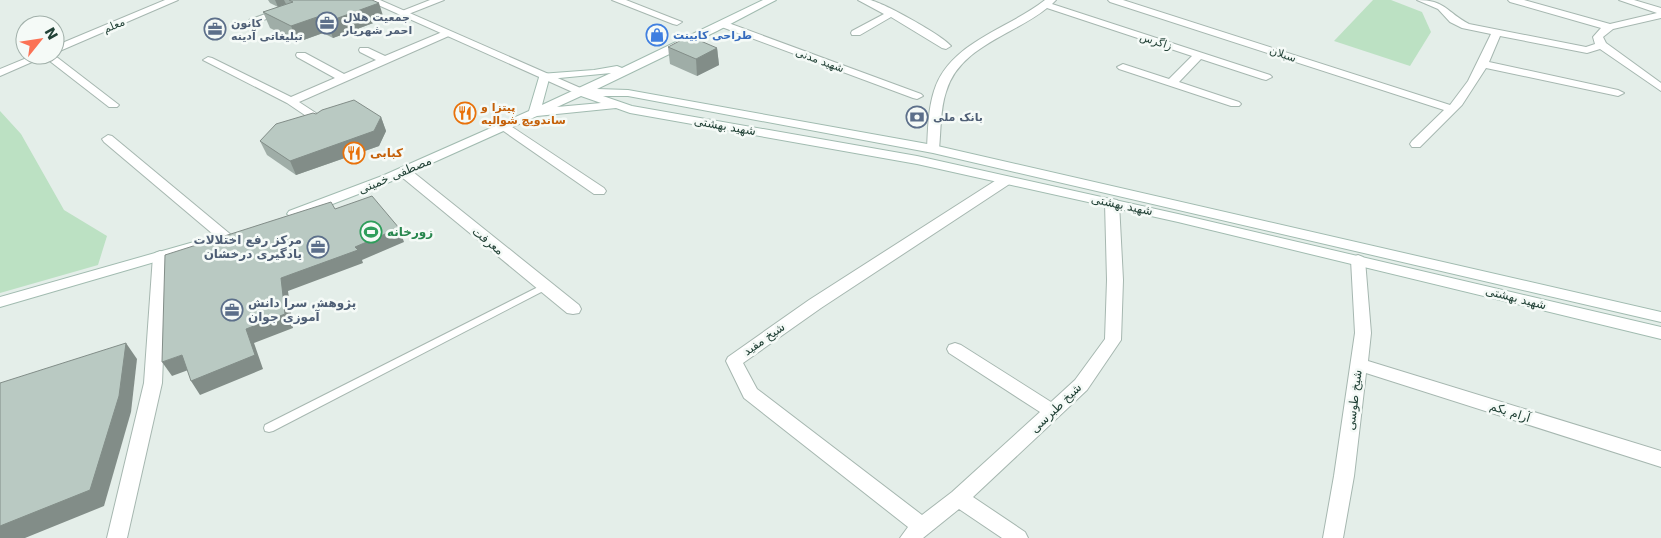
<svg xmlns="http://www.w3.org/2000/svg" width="1661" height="538" font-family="'DejaVu Sans','Noto Naskh Arabic',sans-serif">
  <rect width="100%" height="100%" fill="#e4eee9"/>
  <g fill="#bce1c3">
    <polygon points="1373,0 1391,0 1422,12 1431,32 1410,66 1334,41"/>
    <polygon points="0,111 21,134 64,210 107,236 98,265 0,293"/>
  </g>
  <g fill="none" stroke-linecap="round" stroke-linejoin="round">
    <g stroke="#a6b7b0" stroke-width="2">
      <polygon id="service" points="544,284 547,285 548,287 547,289 273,431 269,432 265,431 264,428 265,425"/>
    </g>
    <g stroke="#a6b7b0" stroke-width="2">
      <g id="minor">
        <polygon points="303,0 318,0 258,22 254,23 249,20"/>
        <polygon points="430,0 444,0 406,15 402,16 397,13"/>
        <polygon points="612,0 626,0 682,22 677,25 673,24"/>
        <path d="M858,0C862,0 866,0 870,0C884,3 942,35 951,46L946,49L942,48L891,17L860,35H852L851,33L852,31L884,14Z"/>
        <path d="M1045,0H1056L1052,4L1270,75L1272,77L1266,80L1262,79L1201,59L1179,82L1239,102L1241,104L1239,106H1231L1119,69L1117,67L1123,64L1169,79L1192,56L1047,8C1014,35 959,46 946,92C940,110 941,130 939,149L937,152H929L927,149C928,130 928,110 934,91C949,42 1009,29 1045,0Z"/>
        <path d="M1108,0H1123L1450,105L1468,81L1491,34L1462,28L1450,22L1438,9L1417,0C1446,0 1446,12 1469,24L1586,47L1595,44L1593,37L1601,28L1510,2L1508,0H1524L1610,24L1657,13L1619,0H1634L1661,8V18L1613,29L1603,37L1606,43L1661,83V91L1600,49L1587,53L1500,36L1489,62L1618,90L1624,93L1618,96L1486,68L1462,105L1420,147H1412L1410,144L1412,141L1444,110L1110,2Z"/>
        <polygon points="723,21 921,94 923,96 917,99 913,98 719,26 718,24"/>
        <polygon points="447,30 452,33 451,35 299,102 325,119 327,122 321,126 287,103 203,60 208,57 212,58 291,97 335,78 297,57 296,55 297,53 305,53 344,74 376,60 360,52 359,50 360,48 368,48 385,56"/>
        <polygon points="42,55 54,55 119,105 117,107 109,107"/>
        <polygon points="506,123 604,188 606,191 604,194 594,194 502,130 500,127 502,124"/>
        <polygon points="108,135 112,136 230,234 232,237 230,240 220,240 104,142 102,139"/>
        <polygon points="403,167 408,168 579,305 581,309 579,313 573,314 567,313 398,174 396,171"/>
        <polygon points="1006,176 1013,180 1011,183 821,308 743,363 757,389 922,515 952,492 1040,412 949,353 947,349 949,345 955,343 961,345 1051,402 1075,380 1105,339 1107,280 1105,203 1112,199 1117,200 1119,203 1123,280 1121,340 1087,390 973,497 1025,532 1028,538 1002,538 959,509 923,538 900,538 908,527 744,398 726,361 728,357 809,300 1001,177"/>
        <polygon points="160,251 165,253 167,256 162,383 127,538 107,538 144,383 153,256 155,253"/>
        <polygon points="1358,255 1363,257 1365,260 1371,333 1368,361 1661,451 1661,467 1366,373 1354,476 1343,538 1323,538 1334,476 1355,333 1351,260 1353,257"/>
      </g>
    </g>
    <g stroke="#a6b7b0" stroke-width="2">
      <g id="tertiary">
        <polygon points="165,0 178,0 55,53 55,46"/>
        <polygon points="367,0 380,0 585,90 587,92 581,95 577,94"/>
        <polygon points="34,55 48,55 0,76 0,69"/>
      </g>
    </g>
    <g stroke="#a1bbb0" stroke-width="2">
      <g id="secondary">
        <path d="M763,0H776L717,31L597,89L628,90L933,145L1661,312V322L933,153L628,96H603L632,106L917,156L1178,214L1661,327V339L1178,222L917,164L630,113L616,108L537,116L392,181L299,217L294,218L287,214L289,211L382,176L529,111L540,74L594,70L617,66L622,68ZM611,73L542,105L549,79ZM581,96L601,103L557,107Z"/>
        <polygon points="215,236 220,237 222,240 220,243 0,307 0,297"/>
      </g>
    </g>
    <use href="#service" fill="#fff" fill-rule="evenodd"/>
    <use href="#minor" fill="#fff" fill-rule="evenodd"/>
    <use href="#tertiary" fill="#fff" fill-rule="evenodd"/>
    <use href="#secondary" fill="#fff" fill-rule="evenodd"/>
  </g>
  <g fill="#9fada7">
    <polygon points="268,0 372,0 384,19 333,38 323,33 298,42 270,28 263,12 278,7 270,3"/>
    <polygon points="668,47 717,48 719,65 697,76 670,64"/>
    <polygon points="316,114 381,117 386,131 379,146 296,175 267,155 260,141"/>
  </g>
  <g fill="#828d88">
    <polygon points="275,0 284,0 286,4 278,7"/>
    <polygon points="379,3 384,19 333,38 327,22"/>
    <polygon points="317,17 323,33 298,42 291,26"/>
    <polygon points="717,48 719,65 697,76 696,59"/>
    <polygon points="381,117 386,131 379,146 296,175 290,161"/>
    <polygon points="399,228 404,242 362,260 363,263 288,291 293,328 254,343 263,369 200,395 191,381 246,329 281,278"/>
    <polygon points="126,343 137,359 131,412 104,506 25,538 0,538 0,526"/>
    <polygon points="182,355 191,369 172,376 162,362"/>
  </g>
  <g fill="#b9c9c2" stroke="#828d88">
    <polygon points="289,0 372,0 379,3 327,22 317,17 291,26 263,12 293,2"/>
    <polygon points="689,36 717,48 696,59 668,47"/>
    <polygon points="354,100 381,117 374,131 290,161 260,141 276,124 313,113 316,114 322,110"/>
    <polygon points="372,196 399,228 355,247 358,250 281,278 285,314 246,329 255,355 191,381 182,355 162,362 165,255 331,202 335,209"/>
    <polygon points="126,343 119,396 90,490 0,526 0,383"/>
  </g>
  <defs>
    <g id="office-ring" transform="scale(1.125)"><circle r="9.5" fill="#f5faf7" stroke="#5c6f8a" stroke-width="1.5"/><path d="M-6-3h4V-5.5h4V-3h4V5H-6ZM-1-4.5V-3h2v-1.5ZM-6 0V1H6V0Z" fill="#5c6f8a"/></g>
    <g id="shop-ring" transform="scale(1.125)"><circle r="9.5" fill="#f5faf7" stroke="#3f7fe0" stroke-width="1.5"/><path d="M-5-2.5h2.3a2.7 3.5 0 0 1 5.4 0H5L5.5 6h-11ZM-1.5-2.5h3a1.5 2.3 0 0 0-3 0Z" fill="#3f7fe0"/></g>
    <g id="restaurant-ring" transform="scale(1.125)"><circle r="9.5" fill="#f5faf7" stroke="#e8710a" stroke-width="1.5"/><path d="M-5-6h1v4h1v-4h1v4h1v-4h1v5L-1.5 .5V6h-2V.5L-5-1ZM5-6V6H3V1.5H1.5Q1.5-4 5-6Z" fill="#e8710a"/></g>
    <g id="bank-ring" transform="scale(1.125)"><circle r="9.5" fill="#f5faf7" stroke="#5c6f8a" stroke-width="1.5"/><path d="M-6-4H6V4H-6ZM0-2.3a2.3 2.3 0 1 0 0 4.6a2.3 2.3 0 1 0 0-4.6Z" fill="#5c6f8a"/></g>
    <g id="stadium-ring" transform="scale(1.125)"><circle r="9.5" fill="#f5faf7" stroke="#2e9e5b" stroke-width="1.5"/><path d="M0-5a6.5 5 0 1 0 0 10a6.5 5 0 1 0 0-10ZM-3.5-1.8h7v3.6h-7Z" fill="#2e9e5b"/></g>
  </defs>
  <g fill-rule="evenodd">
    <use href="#office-ring" x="327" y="23"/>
    <use href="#office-ring" x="215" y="29"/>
    <use href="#shop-ring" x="657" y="35"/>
    <use href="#restaurant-ring" x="465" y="113"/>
    <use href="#bank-ring" x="917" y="117"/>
    <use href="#restaurant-ring" x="354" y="153"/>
    <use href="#stadium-ring" x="371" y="232"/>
    <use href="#office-ring" x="318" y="247"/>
    <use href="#office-ring" x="232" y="310"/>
  </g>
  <g text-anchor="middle" stroke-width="5" stroke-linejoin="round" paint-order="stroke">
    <g font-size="11" font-weight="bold" fill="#4e5e75" stroke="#f5faf7" text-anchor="start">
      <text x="343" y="21">جمعیت هلال<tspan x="343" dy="13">احمر شهریار</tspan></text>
      <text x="231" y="27">کانون<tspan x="231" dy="13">تبلیغاتی آدینه</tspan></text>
      <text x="933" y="121">بانک ملی</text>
    </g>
    <g font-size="11" fill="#224237" stroke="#f5faf7">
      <text transform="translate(114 25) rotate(-23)" y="4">معلم</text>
      <text transform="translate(1156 41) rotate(18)" y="4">زاگرس</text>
      <text transform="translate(1283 54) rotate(18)" y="4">سبلان</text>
      <text transform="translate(820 60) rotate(20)" y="4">شهید مدنی</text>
    </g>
    <g font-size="11" font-weight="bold" fill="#366cbe" stroke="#f5faf7" text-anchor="start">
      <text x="673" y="39">طراحی کابینت</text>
    </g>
    <g font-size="11" font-weight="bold" fill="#c56008" stroke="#f5faf7" text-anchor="start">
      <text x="481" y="111">پیتزا و<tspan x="481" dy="13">ساندویچ شوالیه</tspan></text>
    </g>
    <g font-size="12" fill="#224237" stroke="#f5faf7">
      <text transform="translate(725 126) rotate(10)" y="4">شهید بهشتی</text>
      <text transform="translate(395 175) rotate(-23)" y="4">مصطفی خمینی</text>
      <text transform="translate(1122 205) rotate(12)" y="4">شهید بهشتی</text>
      <text transform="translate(488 241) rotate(39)" y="4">معرفت</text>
      <text transform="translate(1516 298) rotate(14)" y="4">شهید بهشتی</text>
      <text transform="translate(764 339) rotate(-35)" y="4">شیخ مفید</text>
      <text transform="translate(1354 400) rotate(-83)" y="4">شیخ طوسی</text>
      <text transform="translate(1056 408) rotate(-44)" y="4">شیخ طبرسی</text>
      <text transform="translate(1510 412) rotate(18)" y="4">آرام یکم</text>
    </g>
    <g font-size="12" font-weight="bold" fill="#c56008" stroke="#f5faf7" text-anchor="start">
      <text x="370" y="157">کبابی</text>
    </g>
    <g font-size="12" font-weight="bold" fill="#27864d" stroke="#f5faf7" text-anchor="start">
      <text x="387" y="236">زورخانه</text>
    </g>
    <g font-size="12" font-weight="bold" fill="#4e5e75" stroke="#f5faf7" text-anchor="end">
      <text x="302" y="244">مرکز رفع اختلالات<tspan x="302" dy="14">یادگیری درخشان</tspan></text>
      <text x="248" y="307" text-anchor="start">پژوهش سرا دانش<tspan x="248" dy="14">آموزی جوان</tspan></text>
    </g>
  </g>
  <g transform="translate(40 40) rotate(60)"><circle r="24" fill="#f5faf7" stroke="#a1b0aa"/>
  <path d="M0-4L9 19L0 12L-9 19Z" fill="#fb7255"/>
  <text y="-8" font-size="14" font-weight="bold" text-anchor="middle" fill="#224237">N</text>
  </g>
</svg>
